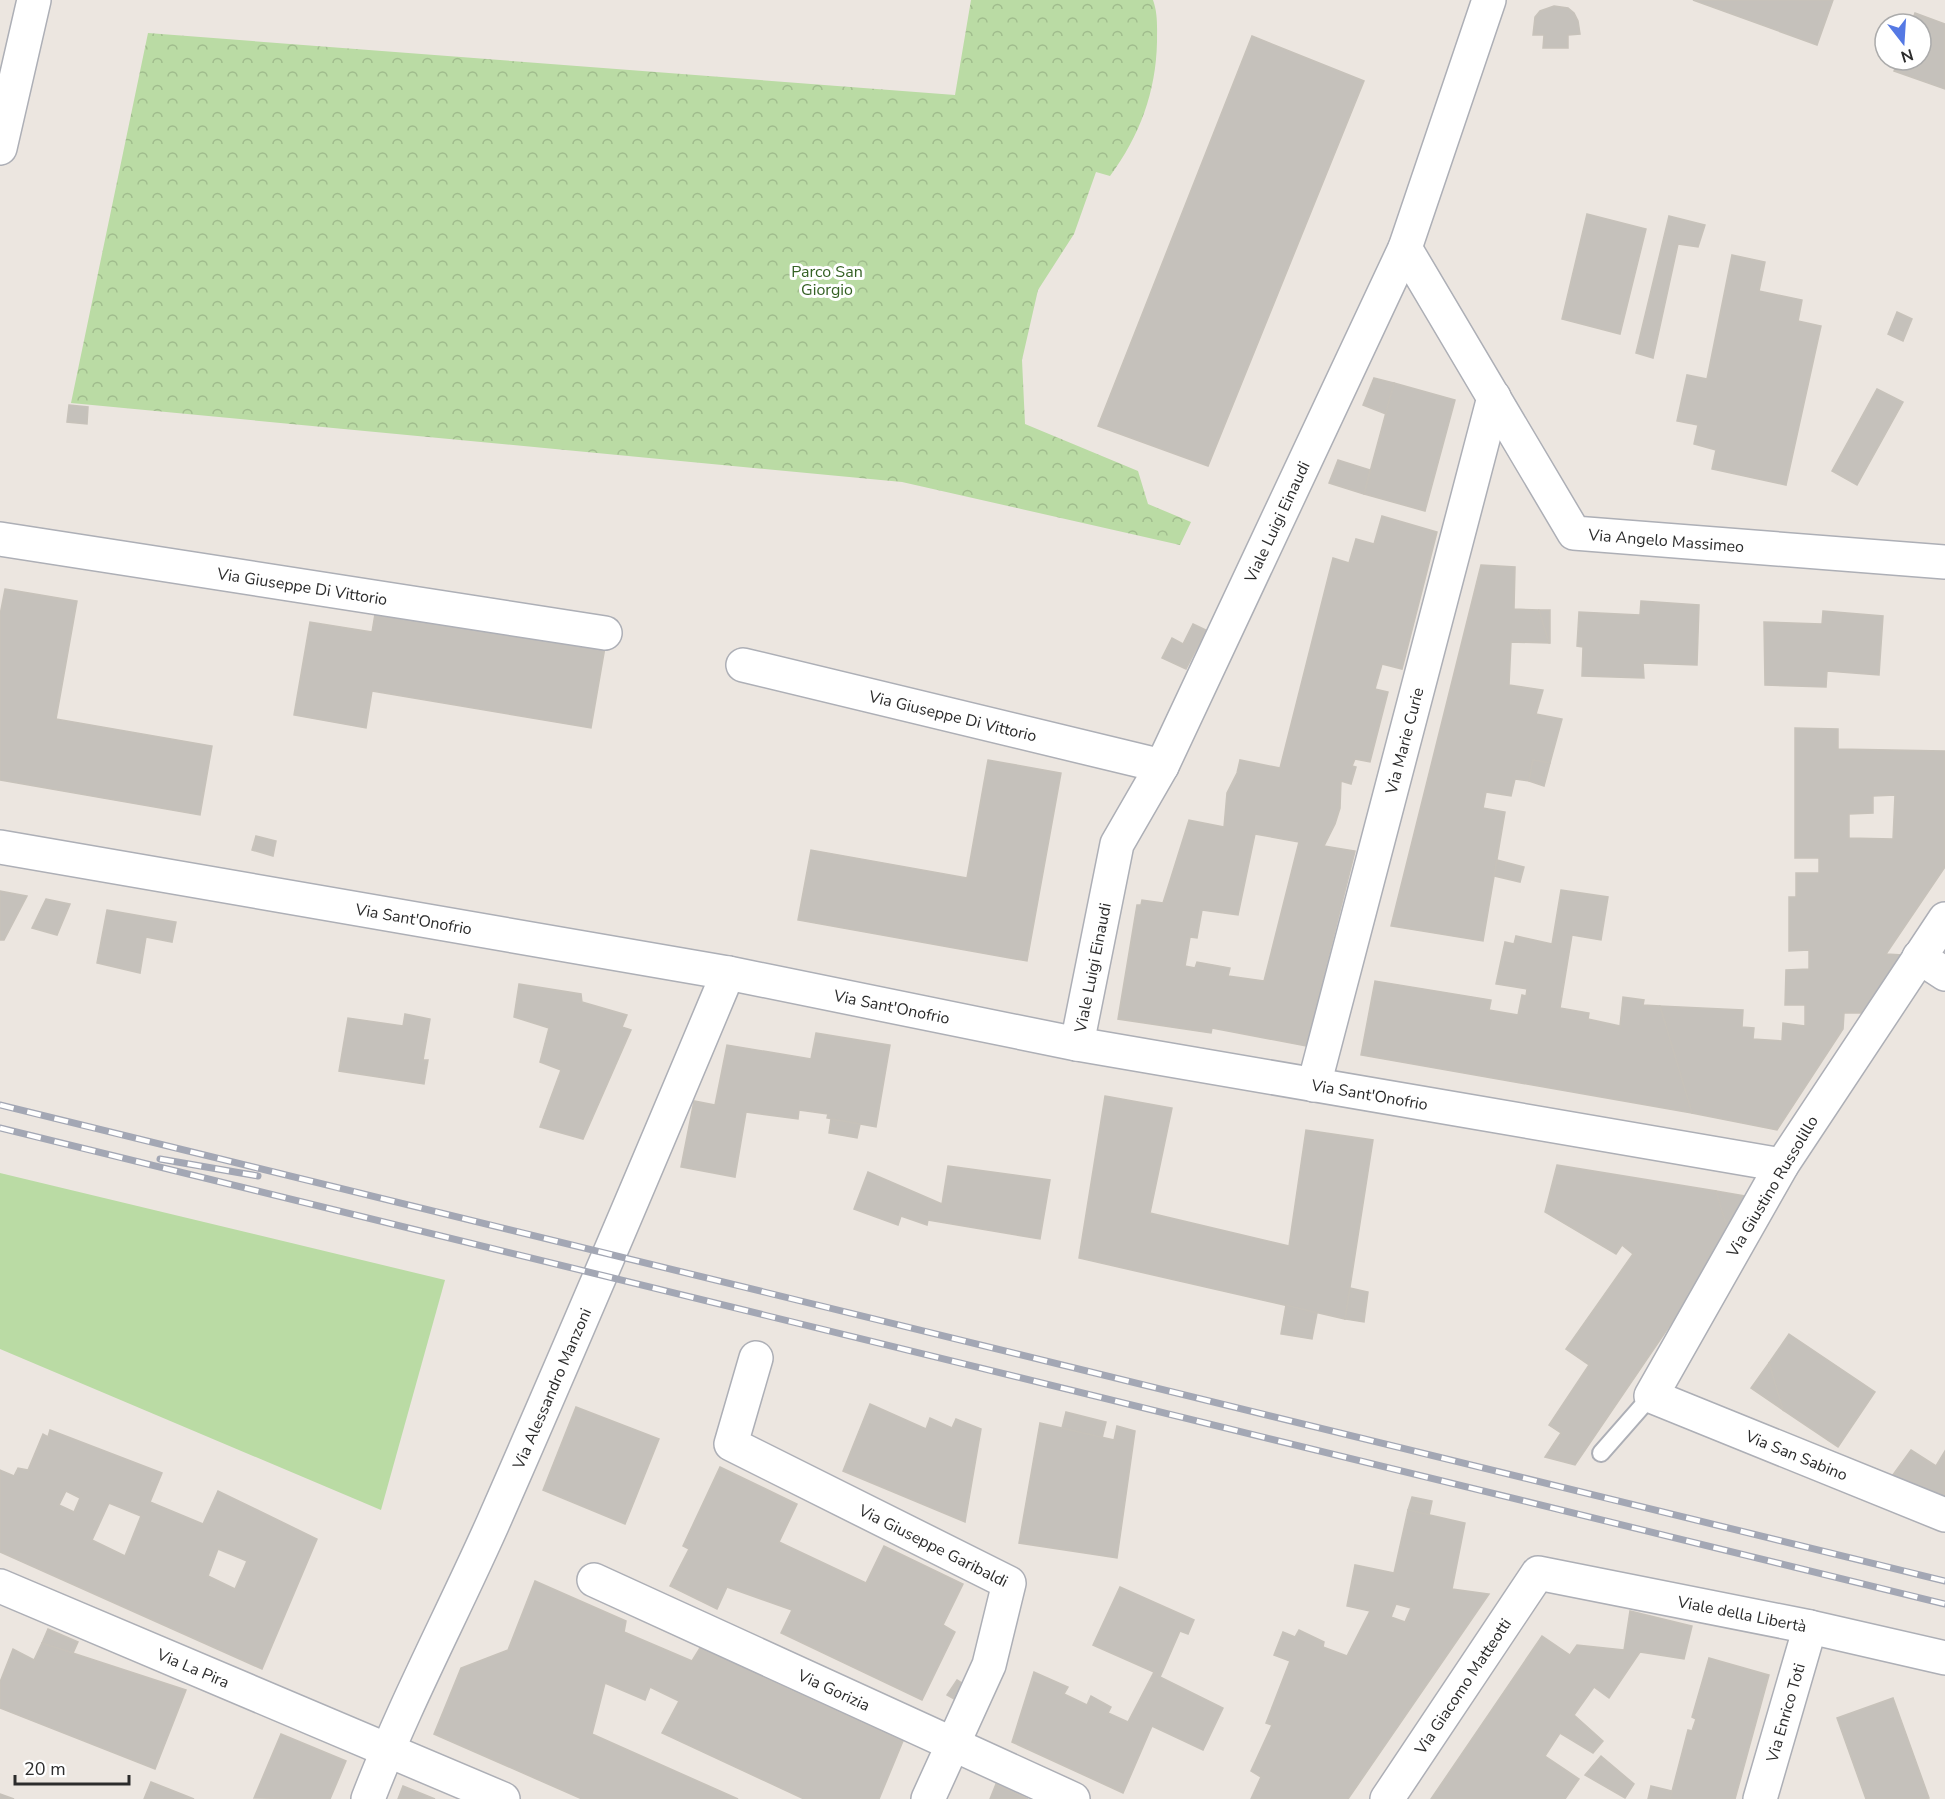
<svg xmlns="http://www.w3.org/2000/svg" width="1945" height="1799" font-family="'Nunito Sans',sans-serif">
  <defs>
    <pattern id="park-crowns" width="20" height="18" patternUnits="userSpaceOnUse" patternTransform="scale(1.5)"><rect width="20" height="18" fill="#badba4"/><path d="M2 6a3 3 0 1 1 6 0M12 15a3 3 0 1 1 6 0" fill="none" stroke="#a0bc8d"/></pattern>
  </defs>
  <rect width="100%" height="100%" fill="#ece6e0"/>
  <polygon fill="#badba4" points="0,1173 445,1280 381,1510 0,1349"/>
  <path fill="url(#park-crowns)" d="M971,0H1153C1158,14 1157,27 1157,42C1156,91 1140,136 1110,176L1096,172L1074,234L1038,290L1022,360L1025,424L1138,471L1148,504L1191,522L1180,545L902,482L71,403L148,33L955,95Z"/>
  <g fill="#c5c1bb" stroke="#c7c2ba" stroke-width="1.5" fill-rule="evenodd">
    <polygon points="1693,0 1833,0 1817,45"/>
    <polygon points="1554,6 1568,8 1574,13 1578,21 1580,34 1568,35 1568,48 1543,48 1544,35 1533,35 1535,17 1540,11"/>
    <polygon points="1915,13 1945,24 1945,89 1894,71 1898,60 1921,60 1921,24 1911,24"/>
    <polygon points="1252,36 1364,81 1208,466 1098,426"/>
    <polygon points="1587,214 1646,229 1620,334 1562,319"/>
    <polygon points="1669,216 1705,225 1698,247 1678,244 1653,358 1636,353"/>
    <polygon points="1732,255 1765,262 1759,291 1802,300 1798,321 1821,326 1786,485 1712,469 1716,450 1694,444 1698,425 1677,421 1687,375 1707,379"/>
    <polygon points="1897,312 1912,319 1903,341 1888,334"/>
    <polygon points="1374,378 1394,383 1386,414 1363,405"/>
    <polygon points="1394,383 1455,400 1425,511 1364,494"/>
    <polygon points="1877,389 1903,402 1857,485 1832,471"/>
    <polygon points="69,405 88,407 87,424 67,422"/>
    <polygon points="1338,460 1370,470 1364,494 1329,483"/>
    <path d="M1382,516L1437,532L1402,669L1382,664L1375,689L1388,692L1370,762L1355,759L1352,766L1356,767L1351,784L1341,781L1340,808L1335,824L1324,846L1355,851L1306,1046L1212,1028L1211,1033L1118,1019L1137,905H1141L1142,900L1163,903L1189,820L1224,827L1227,793L1237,773L1240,760L1280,768L1333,558L1349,563L1356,539L1374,544ZM1255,834L1299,842L1264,981L1228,976L1230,968L1197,962L1195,968L1185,966L1190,937L1197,938L1202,910L1238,915Z"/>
    <polygon points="1481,565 1515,567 1514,609 1539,610 1549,643 1511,642 1509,685 1543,690 1536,714 1562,719 1550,763 1533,760 1529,781 1515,779 1511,796 1486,792 1483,808 1505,812 1483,941 1391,926"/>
    <polygon points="5,589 77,601 56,719 212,746 200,815 0,780 0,615"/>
    <polygon points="1641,601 1699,605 1697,665 1643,663 1644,678 1582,676 1583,647 1577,646 1579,612 1640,615"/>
    <polygon points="376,608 605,647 591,728 372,691 366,728 294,715 310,622 372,632"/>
    <polygon points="1539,610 1550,610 1550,643 1549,643"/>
    <polygon points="1823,611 1883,616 1879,675 1827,671 1826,687 1765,685 1764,622 1822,624"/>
    <polygon points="1193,624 1206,630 1186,669 1162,658 1172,638 1183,644"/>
    <path d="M1795,728L1838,729V749L1945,751V867L1886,954L1902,955L1865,1013H1844L1843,1029L1777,1130L1692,1113L1660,1006L1743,1010L1742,1027L1754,1028L1753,1039L1782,1041L1783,1023L1805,1026V1005H1785L1786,970L1809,969V950L1789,951V897H1796V873H1819V858H1795ZM1895,795L1893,839L1849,838V814L1873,813V796Z"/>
    <polygon points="988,760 1061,773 1027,961 798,920 811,850 967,878"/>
    <polygon points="1533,760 1550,763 1544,786 1529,781"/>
    <polygon points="256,836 276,841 273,856 252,850"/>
    <polygon points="1497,860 1524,867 1520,882 1494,876"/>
    <polygon points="1561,890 1608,897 1601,940 1572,935 1560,1008 1589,1013 1588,1019 1620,1026 1623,997 1644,1000 1643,1005 1660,1006 1692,1113 1361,1055 1375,981 1491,1000 1489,1010 1518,1015 1522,995 1526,996 1527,989 1496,984 1505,942 1514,944 1516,936 1552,944"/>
    <polygon points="0,891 27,896 4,940 0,940"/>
    <polygon points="46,899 70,904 57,935 32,928"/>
    <polygon points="107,910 176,922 172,942 146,937 140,973 97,963"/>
    <polygon points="519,984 581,994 582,1002 627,1015 622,1027 631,1030 583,1139 540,1127 561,1070 540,1062 549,1028 514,1017"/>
    <polygon points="405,1014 430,1019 423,1060 428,1060 424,1084 339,1071 348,1018 403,1026"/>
    <polygon points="816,1033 890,1045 876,1127 827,1118 828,1114 799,1110 798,1119 746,1112 735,1177 681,1167 694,1101 715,1105 727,1045 811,1059"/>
    <polygon points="1105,1096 1172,1108 1150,1213 1289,1246 1306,1130 1373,1140 1345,1319 1079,1258"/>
    <polygon points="831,1119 860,1124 857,1138 829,1133"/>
    <polygon points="1557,1165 1716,1191 1730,1237 1575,1465 1545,1457 1561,1433 1549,1425 1589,1365 1566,1349 1633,1254 1622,1245 1616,1254 1545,1212"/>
    <polygon points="948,1166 1050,1180 1040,1239 928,1220 927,1225 901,1216 898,1225 854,1209 868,1172 942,1204"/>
    <polygon points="1716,1191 1757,1198 1730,1237"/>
    <polygon points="1350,1288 1368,1292 1364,1322 1345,1319"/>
    <polygon points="1286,1305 1317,1313 1312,1339 1281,1334"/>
    <polygon points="1789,1334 1875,1392 1838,1447 1783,1410 1769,1363"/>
    <polygon points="1769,1363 1783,1410 1751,1388"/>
    <polygon points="870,1404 926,1429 930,1418 952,1428 956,1419 981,1429 965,1522 843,1471"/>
    <polygon points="576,1407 659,1439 625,1524 543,1490"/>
    <polygon points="1066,1412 1106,1422 1102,1438 1062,1428"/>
    <polygon points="1040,1423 1114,1440 1117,1426 1135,1431 1117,1558 1019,1543"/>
    <path d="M50,1430L162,1473L150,1502L203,1524L218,1491L317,1539L262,1669L0,1552V1470L14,1476L18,1468L28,1470L43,1434L48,1437ZM66,1491L80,1498L74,1512L59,1505ZM109,1503L141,1516L125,1556L92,1540ZM218,1549L247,1561L235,1589L208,1576Z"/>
    <polygon points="1911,1450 1936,1466 1945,1451 1945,1500 1890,1479"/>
    <polygon points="720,1467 797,1504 779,1542 866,1583 884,1546 963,1584 943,1625 955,1632 922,1700 781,1633 792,1610 727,1587 717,1609 670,1586 689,1549 683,1546"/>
    <polygon points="1412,1497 1432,1501 1429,1515 1408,1510"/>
    <path d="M1408,1510L1465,1523L1452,1589L1489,1594L1348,1799H1251L1261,1777L1251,1771L1272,1725L1266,1723L1290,1661L1274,1655L1283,1632L1295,1637L1299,1630L1324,1642L1323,1647L1347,1656L1370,1611L1347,1606L1355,1565L1394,1573ZM1396,1604L1411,1608L1405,1622L1391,1617Z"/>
    <polygon points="535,1581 626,1621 624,1632 692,1661 700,1648 903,1741 879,1799 804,1799 662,1733 679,1701 650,1687 645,1700 605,1683 592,1734 738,1799 582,1799 434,1734 461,1668 508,1650"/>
    <polygon points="1120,1587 1194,1620 1188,1634 1180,1631 1160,1677 1223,1708 1203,1750 1152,1726 1123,1793 1012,1742 1034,1672 1068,1687 1064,1694 1087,1705 1091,1696 1111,1707 1108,1713 1128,1722 1154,1672 1093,1645"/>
    <polygon points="1630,1611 1692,1626 1684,1659 1640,1652 1609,1698 1594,1687 1574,1715 1603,1741 1593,1753 1560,1733 1545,1756 1579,1779 1565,1799 1431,1799 1542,1636 1570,1655 1577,1645 1624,1650"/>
    <polygon points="48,1629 78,1642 73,1653 42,1643"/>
    <polygon points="42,1643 186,1690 155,1769 0,1708 0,1682 13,1649 34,1660"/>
    <polygon points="1709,1658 1769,1675 1735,1799 1670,1799 1688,1730 1692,1731 1696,1719 1692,1717"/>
    <polygon points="957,1680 965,1685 956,1700 947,1695"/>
    <polygon points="1893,1698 1929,1798 1926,1799 1866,1799 1837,1718"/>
    <polygon points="281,1734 346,1761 330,1799 254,1798"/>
    <polygon points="1601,1756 1634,1784 1625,1798 1585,1775"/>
    <polygon points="151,1782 194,1799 144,1799"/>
    <polygon points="996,1784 1028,1799 990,1799"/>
    <polygon points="403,1786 435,1799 398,1799"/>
    <polygon points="1651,1786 1672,1791 1670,1799 1648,1799"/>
    <polygon points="0,1794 14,1799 0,1799"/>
  </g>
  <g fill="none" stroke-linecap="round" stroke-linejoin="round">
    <g stroke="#adafb6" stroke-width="20">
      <polyline id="service" points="1601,1453 1651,1396"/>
    </g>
    <g stroke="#adafb6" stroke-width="36">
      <g id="minor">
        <path id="s1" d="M1405,248L1574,533L1945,562"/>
        <path id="s2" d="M0,539L605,633"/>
        <path id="s3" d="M743,665L1162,766"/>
        <polyline points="1919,957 1945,974"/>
        <path id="s4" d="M1077,1044L1117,844L1162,766L1405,248L1489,0"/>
        <path id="s5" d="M1314,1085L1494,397"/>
        <path id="s6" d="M756,1358L731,1444L1009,1583L989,1665L928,1799"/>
        <path id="s7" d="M594,1580L1073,1799"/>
        <path id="s8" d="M0,1586L503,1799"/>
        <path id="s9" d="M368,1799C404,1705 452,1615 493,1523C573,1341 651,1157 728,973"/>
        <path id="s10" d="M1387,1799L1538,1573L1810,1627L1945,1658"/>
        <path id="s11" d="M1760,1799L1810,1627"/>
      </g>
    </g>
    <g stroke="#adafb6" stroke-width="36">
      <g id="tertiary">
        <polyline points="0,148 34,0"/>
        <path id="s12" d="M0,847L728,973L1077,1044L1782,1165"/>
        <path id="s13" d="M1945,919L1782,1165L1651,1396L1945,1515"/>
      </g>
    </g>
    <use href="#service" stroke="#fff" stroke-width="16"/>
    <use href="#minor" stroke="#fff" stroke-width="33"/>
    <use href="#tertiary" stroke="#fff" stroke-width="33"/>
    <g stroke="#a3a7b4" stroke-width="7">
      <g id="rail">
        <polyline points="0,1105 1945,1581"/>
        <polyline points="0,1128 1945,1604"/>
        <polyline points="160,1159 258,1176"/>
      </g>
    </g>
    <use href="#rail" stroke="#fff" stroke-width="4.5" stroke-dasharray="14" stroke-linecap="butt"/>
  </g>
  <g text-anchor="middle" stroke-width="6" stroke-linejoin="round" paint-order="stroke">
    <g font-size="16" fill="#356124" stroke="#fff">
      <text x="827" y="277">Parco San<tspan x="827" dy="18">Giorgio</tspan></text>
    </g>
    <g font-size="16" fill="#2c2c2c" stroke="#fff">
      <text dy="6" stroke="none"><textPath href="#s4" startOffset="564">Viale Luigi Einaudi</textPath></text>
      <text dy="6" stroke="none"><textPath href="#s1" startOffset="424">Via Angelo Massimeo</textPath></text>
      <text dy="6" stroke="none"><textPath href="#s2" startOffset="306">Via Giuseppe Di Vittorio</textPath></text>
      <text dy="6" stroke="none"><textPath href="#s3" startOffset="216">Via Giuseppe Di Vittorio</textPath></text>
      <text dy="6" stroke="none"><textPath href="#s5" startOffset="356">Via Marie Curie</textPath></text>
      <text dy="6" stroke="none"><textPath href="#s12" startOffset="420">Via Sant'Onofrio</textPath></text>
      <text dy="6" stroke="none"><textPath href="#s4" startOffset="78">Viale Luigi Einaudi</textPath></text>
      <text dy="6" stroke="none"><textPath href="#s12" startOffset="906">Via Sant'Onofrio</textPath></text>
      <text dy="6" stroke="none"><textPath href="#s12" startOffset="1392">Via Sant'Onofrio</textPath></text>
      <text transform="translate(1772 1186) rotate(-59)" y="6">Via Giustino Russolillo</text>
      <text dy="6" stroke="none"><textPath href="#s9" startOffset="450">Via Alessandro Manzoni</textPath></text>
      <text dy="6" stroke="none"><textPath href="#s13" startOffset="718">Via San Sabino</textPath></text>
      <text dy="6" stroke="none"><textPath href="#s6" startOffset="316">Via Giuseppe Garibaldi</textPath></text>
      <text dy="6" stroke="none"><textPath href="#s10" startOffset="480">Viale della Libertà</textPath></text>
      <text dy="6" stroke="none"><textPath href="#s8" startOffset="210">Via La Pira</textPath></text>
      <text dy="6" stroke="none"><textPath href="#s10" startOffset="136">Via Giacomo Matteotti</textPath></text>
      <text dy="6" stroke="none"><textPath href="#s7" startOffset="264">Via Gorizia</textPath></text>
      <text dy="6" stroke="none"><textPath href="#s11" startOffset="90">Via Enrico Toti</textPath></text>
    </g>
  </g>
  <g transform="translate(1903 42) rotate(163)"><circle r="28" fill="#ffffff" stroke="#ababab" stroke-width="1.5"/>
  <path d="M0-4.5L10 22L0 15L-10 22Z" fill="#5579e4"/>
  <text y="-9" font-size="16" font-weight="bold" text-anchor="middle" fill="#2c2c2c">N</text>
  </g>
  <path d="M15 1775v9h114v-9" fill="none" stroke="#2c2c2c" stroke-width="3"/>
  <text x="24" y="1775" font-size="18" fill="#2c2c2c" stroke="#ffffff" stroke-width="4.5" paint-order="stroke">20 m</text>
</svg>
